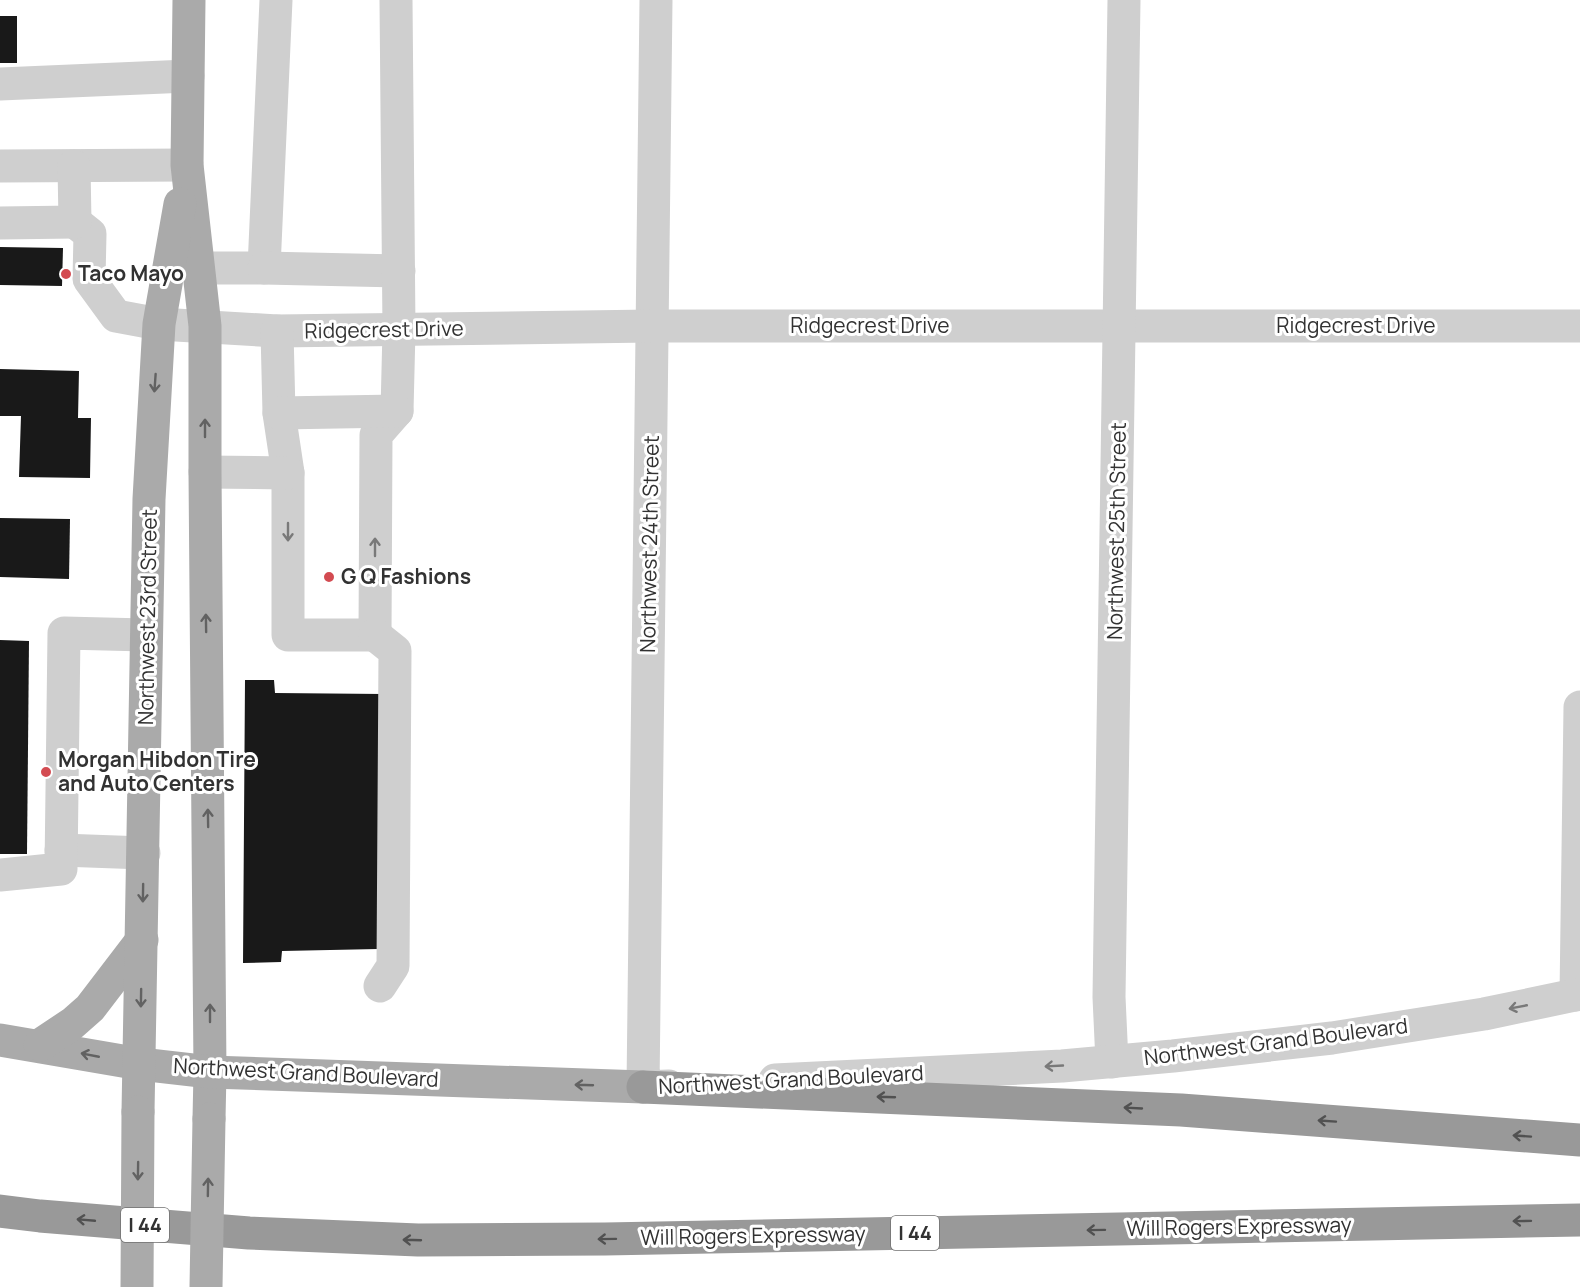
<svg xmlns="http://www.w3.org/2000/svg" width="1580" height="1287" font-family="Manrope,sans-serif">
  <rect width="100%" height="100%" fill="#fff"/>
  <g fill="#191919">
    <rect x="0" y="16" width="17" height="47"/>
    <polygon points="0,247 63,248 62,286 0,285"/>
    <polygon points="0,369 79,371 78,418 91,418 90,478 19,477 21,416 0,416"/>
    <polygon points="0,518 70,519 69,579 0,577"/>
    <polygon points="0,640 29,641 27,854 0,854"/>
    <polygon points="245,680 274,680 275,693 383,694 378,949 282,951 281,962 243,963"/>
  </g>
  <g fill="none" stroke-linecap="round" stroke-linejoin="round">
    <g stroke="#cfcfcf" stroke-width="33">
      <polyline points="656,0 643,1087 669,1086"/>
      <polyline points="0,84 188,76"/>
      <polyline points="0,166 187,165"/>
      <polyline points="75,222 90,234 89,279 116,316 159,324 277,331 652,326 1580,326"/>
      <polyline points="0,223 75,222 74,166"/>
      <polyline points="198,268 264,268 276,0"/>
      <polyline points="264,268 399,271"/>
      <polyline points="277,331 279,413 288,473 288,635 375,635 376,435 397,411 399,330 396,0"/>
      <polyline points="279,413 397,411"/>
      <polyline points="205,472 288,473"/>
      <polyline points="375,635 395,651 393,966 380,986"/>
      <polyline points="61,850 144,853"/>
      <polyline points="0,875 61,869 64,633 146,635"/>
      <polyline points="1576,995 1580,707"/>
      <polyline points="1112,1062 1109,997 1124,0"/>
      <polyline points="775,1080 1062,1066 1173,1056 1332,1038 1484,1014 1580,994"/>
    </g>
    <g stroke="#aaa" stroke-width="33">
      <polyline points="189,0 187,165 205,326 205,472 210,1072 209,1119"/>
      <polyline points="0,1040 140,1064 210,1072 643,1087"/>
      <polyline points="40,1045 73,1023 90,1008 142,940"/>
      <polyline points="138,1112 149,499 159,324 180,204"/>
    </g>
    <g stroke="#999" stroke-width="33">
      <polyline points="643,1087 1181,1110 1580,1140"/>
      <polyline points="0,1211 40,1216 249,1233 418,1240 605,1239 1580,1220"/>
    </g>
    <g stroke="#aaa" stroke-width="33">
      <polyline points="137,1287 138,1112"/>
      <polyline points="206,1287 209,1119"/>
    </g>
  </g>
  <defs><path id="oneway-shaft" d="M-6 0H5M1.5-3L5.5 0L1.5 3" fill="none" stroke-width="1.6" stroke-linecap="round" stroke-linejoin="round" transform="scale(1.5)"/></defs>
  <g stroke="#626262">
    <use href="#oneway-shaft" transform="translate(155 383) rotate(94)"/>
    <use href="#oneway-shaft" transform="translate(205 428) rotate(-90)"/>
    <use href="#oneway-shaft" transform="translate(206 623) rotate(-91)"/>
    <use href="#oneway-shaft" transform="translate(208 818) rotate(-91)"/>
    <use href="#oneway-shaft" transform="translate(143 893) rotate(91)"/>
    <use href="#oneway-shaft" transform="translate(141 998) rotate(91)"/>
    <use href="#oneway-shaft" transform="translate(210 1013) rotate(-90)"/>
    <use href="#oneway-shaft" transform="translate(90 1055) rotate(-169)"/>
    <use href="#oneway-shaft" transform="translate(584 1085) rotate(-178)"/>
    <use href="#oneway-shaft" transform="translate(138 1171) rotate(91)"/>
    <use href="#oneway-shaft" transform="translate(208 1187) rotate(-89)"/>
  </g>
  <g stroke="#797979">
    <use href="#oneway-shaft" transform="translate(288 532) rotate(90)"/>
    <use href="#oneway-shaft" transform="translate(375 547) rotate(-90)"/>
    <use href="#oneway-shaft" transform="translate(1518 1007) rotate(169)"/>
    <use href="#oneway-shaft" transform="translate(1054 1066) rotate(177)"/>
  </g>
  <g stroke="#515151">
    <use href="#oneway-shaft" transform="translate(886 1097) rotate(-178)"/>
    <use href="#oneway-shaft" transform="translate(1133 1108) rotate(-177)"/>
    <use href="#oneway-shaft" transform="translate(1327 1121) rotate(-176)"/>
    <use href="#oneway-shaft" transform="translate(1522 1136) rotate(-176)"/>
    <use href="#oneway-shaft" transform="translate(86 1220) rotate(-175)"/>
    <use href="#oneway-shaft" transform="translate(1522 1221) rotate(179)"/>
    <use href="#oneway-shaft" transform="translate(1096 1230) rotate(179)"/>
    <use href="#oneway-shaft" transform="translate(607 1239) rotate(179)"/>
    <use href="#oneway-shaft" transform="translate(412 1240) rotate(-178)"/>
  </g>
  <g fill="#d34b51" stroke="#fff" stroke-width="2">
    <circle cx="66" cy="274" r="6"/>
    <circle cx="329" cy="577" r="6"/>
    <circle cx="46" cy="772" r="6"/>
  </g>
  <g text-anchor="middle" stroke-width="6" stroke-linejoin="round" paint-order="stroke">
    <g fill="#fff" stroke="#707070" stroke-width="1.5">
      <rect x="121" y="1208" width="48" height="34" rx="4.5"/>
      <rect x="891" y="1216" width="48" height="34" rx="4.5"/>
    </g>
    <g font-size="20" font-weight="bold" fill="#323232">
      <text x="145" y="1232">I 44</text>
      <text x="915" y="1240">I 44</text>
    </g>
    <g font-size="21" font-weight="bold" fill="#323232" stroke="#fff" text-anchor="start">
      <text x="78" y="281">Taco Mayo</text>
      <text x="341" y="584">G Q Fashions</text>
      <text x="58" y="767">Morgan Hibdon Tire<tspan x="58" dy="24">and Auto Centers</tspan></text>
    </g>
    <g font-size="21" fill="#323232" stroke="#fff">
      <text x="870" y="333">Ridgecrest Drive</text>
      <text x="1356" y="333">Ridgecrest Drive</text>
      <text transform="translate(384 330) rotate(-1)" y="7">Ridgecrest Drive</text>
      <text transform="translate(1117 531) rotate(-89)" y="7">Northwest 25th Street</text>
      <text transform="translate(650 544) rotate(-89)" y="7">Northwest 24th Street</text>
      <text transform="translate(148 617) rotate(-89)" y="7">Northwest 23rd Street</text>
      <text transform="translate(1276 1042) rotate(-7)" y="7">Northwest Grand Boulevard</text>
      <text transform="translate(306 1073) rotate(3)" y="7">Northwest Grand Boulevard</text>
      <text transform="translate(791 1080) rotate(-3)" y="7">Northwest Grand Boulevard</text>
      <text transform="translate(1239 1227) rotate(-1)" y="7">Will Rogers Expressway</text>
      <text transform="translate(753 1236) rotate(-1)" y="7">Will Rogers Expressway</text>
    </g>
  </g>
</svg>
